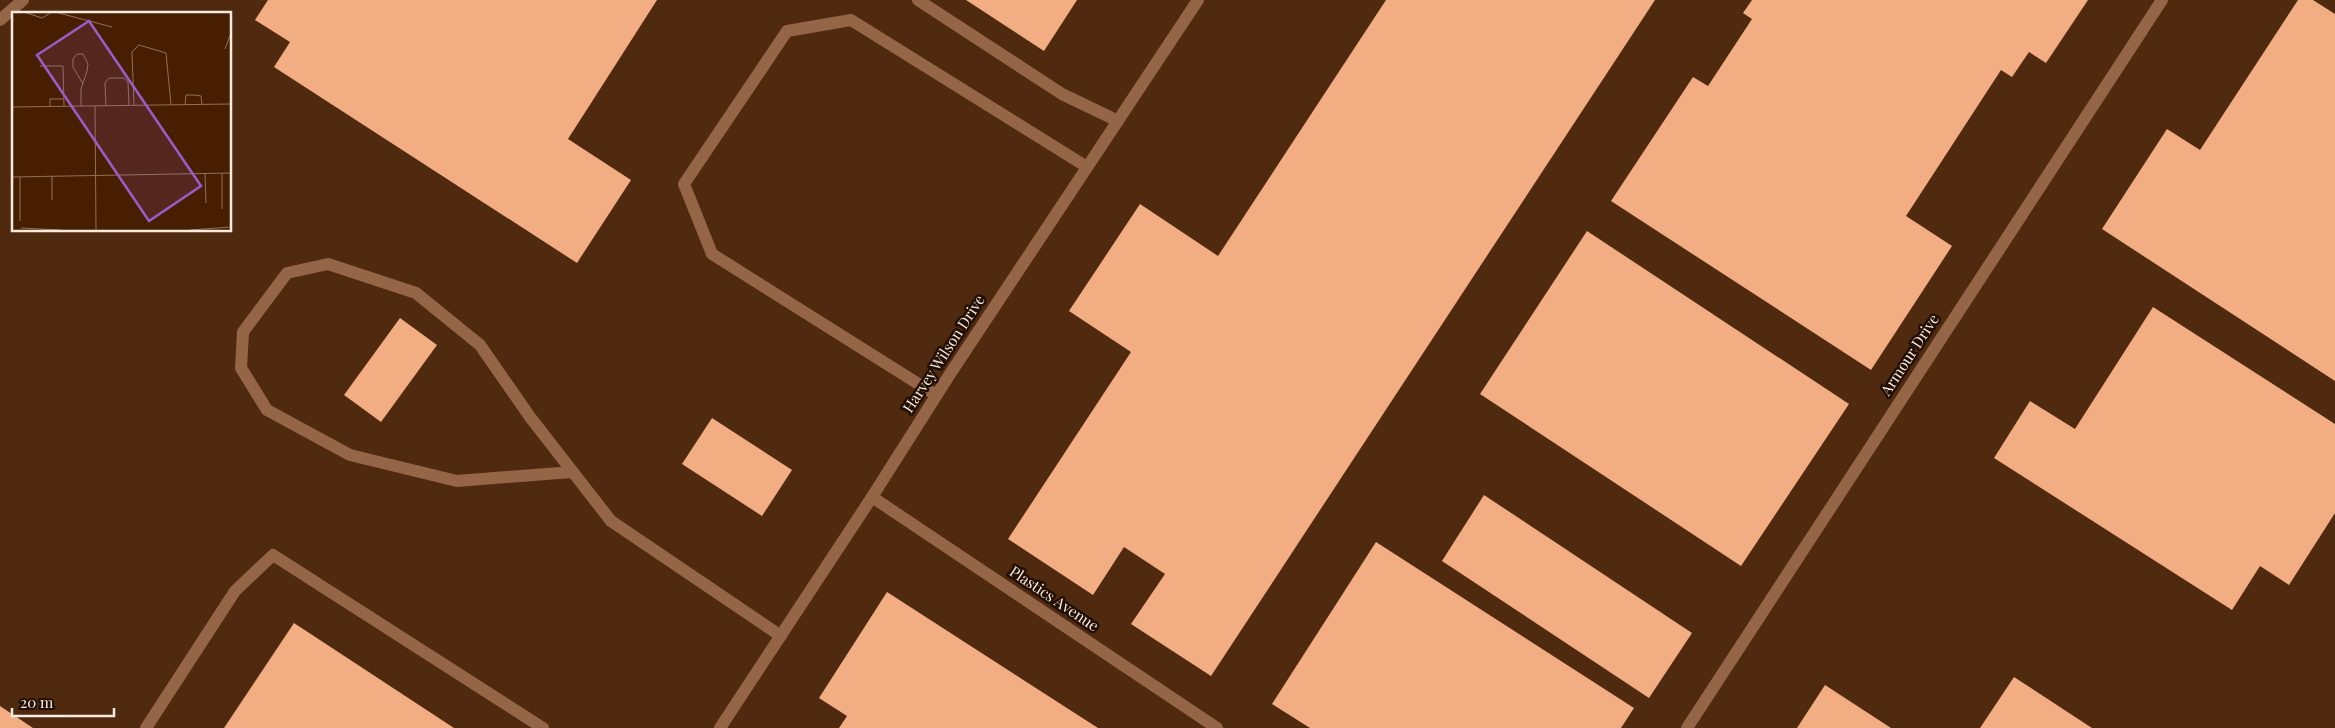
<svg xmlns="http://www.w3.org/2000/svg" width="2335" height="728" font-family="'Playfair Display',serif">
  <rect width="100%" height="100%" fill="#481e00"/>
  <path fill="#502a0f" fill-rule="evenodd" d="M0,0H2335V728H0ZM14,14H230V230H14Z"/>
  <g fill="#f3ad83">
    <polygon points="268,0 657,0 568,139 631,180 577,263 274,67 290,42 255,20"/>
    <polygon points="966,0 1077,0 1044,51"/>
    <polygon points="1386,0 1655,0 1211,676 1131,624 1165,574 1124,547 1093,595 1008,539 1131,352 1069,311 1140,204 1218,256"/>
    <polygon points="1752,0 2088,0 2046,63 2029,52 2012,77 2001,70 1906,216 1952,246 1871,370 1611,201 1693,77 1708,86 1752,19 1743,13"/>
    <polygon points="2298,0 2313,0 2335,14 2335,381 2102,229 2167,129 2200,150"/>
    <polygon points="1587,231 1849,404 1741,566 1480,394"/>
    <polygon points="2153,307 2335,424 2335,513 2289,585 2260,566 2232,610 1994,458 2030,401 2075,429"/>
    <polygon points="400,318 437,345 381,422 344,395"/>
    <polygon points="712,418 792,470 762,516 682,464"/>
    <polygon points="1484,495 1692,633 1649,698 1442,561"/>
    <polygon points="1376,542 1634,708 1621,728 1310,728 1272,704"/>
    <polygon points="887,592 1098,728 839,728 847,716 819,698"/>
    <polygon points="294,623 454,728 224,728"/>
    <polygon points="2014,677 2092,728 1980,728"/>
    <polygon points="1825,685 1891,728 1797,728"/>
    <polygon points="0,706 33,728 0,728"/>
  </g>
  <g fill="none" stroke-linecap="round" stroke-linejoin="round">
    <g stroke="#956548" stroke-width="12">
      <polyline points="918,0 1062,94 1118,121"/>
      <polyline points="0,20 23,0"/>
      <polyline points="936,395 712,254 684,184 787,31 851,20 1087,167"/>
      <polyline points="572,472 457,481 350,455 267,410 241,368 243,332 287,273 328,264 416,293 480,345 530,417 611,521 781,636"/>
      <polyline points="872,497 1217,728"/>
      <polyline points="146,728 235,591 273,555 543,728"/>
      <polyline points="720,728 872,497 950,374 1198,0"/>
      <polyline points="1687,728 2162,0"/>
    </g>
  </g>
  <g text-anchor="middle" stroke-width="5" stroke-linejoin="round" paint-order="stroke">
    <g font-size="15" fill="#fbeae0" stroke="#210f04">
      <text transform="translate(944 354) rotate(-57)" y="5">Harvey Wilson Drive</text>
      <text transform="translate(1910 355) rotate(-57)" y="5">Armour Drive</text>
      <text transform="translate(1054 599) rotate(34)" y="5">Plastics Avenue</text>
    </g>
  </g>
  <g transform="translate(12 12)">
    <rect width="219" height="219" fill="#481e00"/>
    <path fill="none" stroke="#90705a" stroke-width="1" d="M12,0L30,6L40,0M43,0L100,15M213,37L219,21M28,54H51L52,94M173,93L174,83H182L189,84L190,93M69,94V77L75,59L76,52L71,42H65L61,47V55L71,72M83,94L84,218M94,94L93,71L97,66H112L116,70L117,94M122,94L120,40L127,33L154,41L159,93M0,95L219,92M38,95V87H51M210,161V197M193,162L194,191M40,164V188M0,165L219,161M8,165V209M9,216L49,218M178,218L219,215"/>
    <path fill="#9b5cc7" fill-opacity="0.15" stroke="#9b5cc7" stroke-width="2.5" d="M77,9L189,174L137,209L25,43Z"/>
    <rect width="219" height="219" fill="none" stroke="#fbeae0" stroke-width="2.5"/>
  </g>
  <path d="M12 708v8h102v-8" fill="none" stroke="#fbeae0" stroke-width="2.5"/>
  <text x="20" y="708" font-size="15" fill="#fbeae0" stroke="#210f04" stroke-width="4" paint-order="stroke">20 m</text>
</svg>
